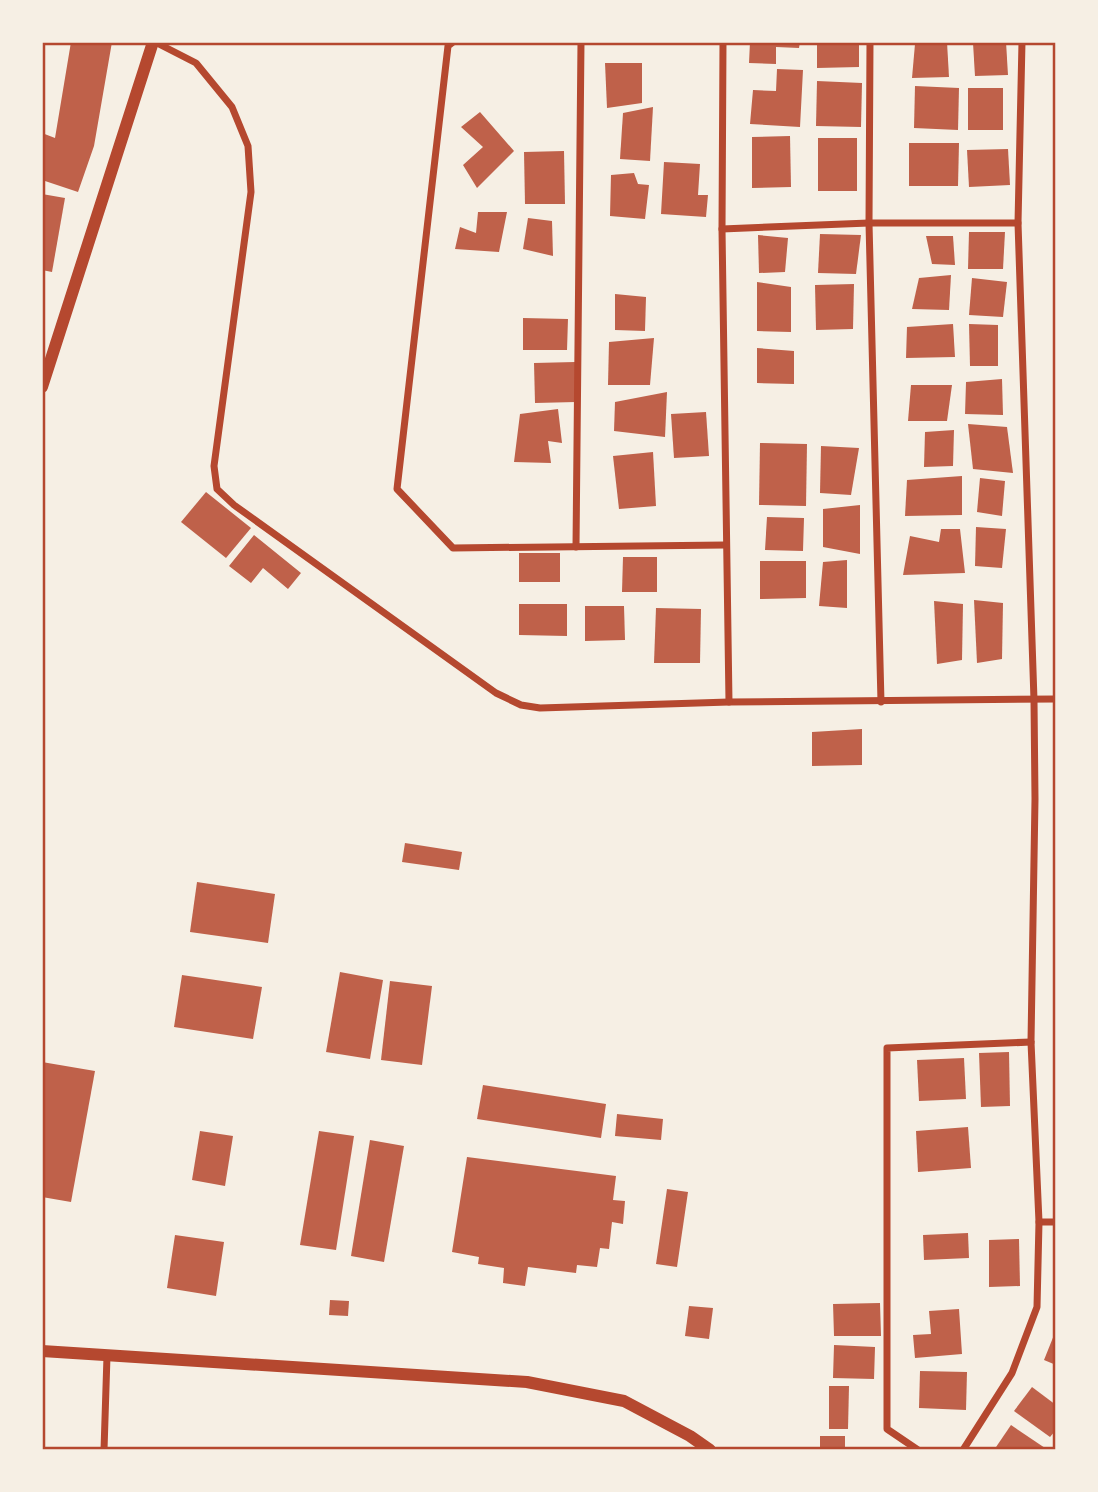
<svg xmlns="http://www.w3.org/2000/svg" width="1098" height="1492" font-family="'Work Sans',sans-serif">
  <rect width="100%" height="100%" fill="#f6efe4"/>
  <g fill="#bf614a">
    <polygon points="71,42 112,42 94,146 78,192 42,180 42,133 55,138"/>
    <polygon points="750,42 800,42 799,48 776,47 776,64 749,63"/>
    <polygon points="817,42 859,42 859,67 817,68"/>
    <polygon points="947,42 949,77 912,78 915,44"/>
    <polygon points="995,42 1006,42 1008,75 975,76 973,43"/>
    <polygon points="605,63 642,63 642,103 607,108"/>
    <polygon points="777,69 803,70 800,127 750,124 753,90 776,91"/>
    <polygon points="817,81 862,83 861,127 816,126"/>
    <polygon points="915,86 959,88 958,130 914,128"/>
    <rect x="968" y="88" width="35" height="42"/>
    <polygon points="653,107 650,161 620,159 623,113"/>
    <polygon points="480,112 514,151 477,188 463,165 483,147 461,127"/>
    <polygon points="790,136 791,187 752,188 752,137"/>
    <rect x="818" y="138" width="39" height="53"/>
    <polygon points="909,143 959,143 958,186 909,186"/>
    <polygon points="1008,149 1010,185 969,187 967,150"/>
    <polygon points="564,151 565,204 525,204 524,152"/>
    <polygon points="664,162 700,164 698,195 708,195 706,217 661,214"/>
    <polygon points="634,173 638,184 649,185 645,219 610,216 611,175"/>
    <polygon points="42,194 65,198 52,272 42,270"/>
    <polygon points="478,212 507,212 499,252 455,249 460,227 476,233"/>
    <polygon points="528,218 552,221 553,256 523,249"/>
    <polygon points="969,232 1005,232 1003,269 968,269"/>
    <polygon points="820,234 861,235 856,274 818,273"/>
    <polygon points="758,235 788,238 785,272 759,273"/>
    <polygon points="926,236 953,236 955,265 932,264"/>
    <polygon points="951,275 949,310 912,309 919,278"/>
    <polygon points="972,278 1007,282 1003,317 969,315"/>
    <polygon points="757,282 791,287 791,332 757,331"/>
    <polygon points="854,284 853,329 816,330 815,285"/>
    <polygon points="615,294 646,297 645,331 615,330"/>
    <polygon points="523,318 568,319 567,350 523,350"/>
    <polygon points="953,324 955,357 906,358 907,327"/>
    <polygon points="969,324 998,325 998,366 970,366"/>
    <polygon points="654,338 650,385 608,385 609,342"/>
    <polygon points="757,348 794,351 794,384 757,383"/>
    <polygon points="575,362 576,402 535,403 534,363"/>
    <polygon points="1002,379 1003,415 965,414 966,382"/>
    <polygon points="911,385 952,385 947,421 908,421"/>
    <polygon points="667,392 665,437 614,431 615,402"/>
    <polygon points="558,409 562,443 548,441 551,463 514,462 520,414"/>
    <polygon points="706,412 709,456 674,458 671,414"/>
    <polygon points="968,424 1007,427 1013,473 973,469"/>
    <polygon points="954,430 953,466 924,467 925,432"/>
    <polygon points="760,443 807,444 806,506 759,505"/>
    <polygon points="821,446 859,448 851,495 820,493"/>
    <polygon points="653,452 656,506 619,509 613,456"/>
    <polygon points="962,476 962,515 905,516 907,480"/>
    <polygon points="980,478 1005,481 1002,516 977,512"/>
    <polygon points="206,492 251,528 226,558 181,522"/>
    <polygon points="860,505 860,554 823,547 823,509"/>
    <polygon points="767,517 804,518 803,551 765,550"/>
    <polygon points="976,527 1006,529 1002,568 975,566"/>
    <polygon points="941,529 960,529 965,573 903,575 910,536 939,542"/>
    <polygon points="254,535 301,573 288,589 263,568 251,583 229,566"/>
    <rect x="519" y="553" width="41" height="29"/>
    <polygon points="623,557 657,557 657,592 622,592"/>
    <polygon points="847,560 847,608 819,606 823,562"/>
    <polygon points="760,561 806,561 806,598 760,599"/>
    <polygon points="974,600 1003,603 1002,659 977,663"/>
    <polygon points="934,601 963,604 962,660 937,664"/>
    <polygon points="519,604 567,604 567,636 519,635"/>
    <polygon points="585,606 624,606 625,640 585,641"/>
    <polygon points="656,608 701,609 700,663 654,663"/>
    <polygon points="862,729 862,765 812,766 812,732"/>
    <polygon points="405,843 462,852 459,870 402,862"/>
    <polygon points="197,882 275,894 268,943 190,932"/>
    <polygon points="340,972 383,980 370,1059 326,1052"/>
    <polygon points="182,975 262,987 253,1039 174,1027"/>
    <polygon points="390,981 432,986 422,1065 381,1060"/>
    <polygon points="1009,1052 1010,1106 981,1107 979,1053"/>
    <polygon points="964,1058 966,1099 919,1101 917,1060"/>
    <polygon points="42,1062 95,1071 71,1202 42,1197"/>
    <polygon points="483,1085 606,1104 601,1138 477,1119"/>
    <polygon points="617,1114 663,1119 661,1140 615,1136"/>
    <polygon points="968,1127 971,1168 918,1172 916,1131"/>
    <polygon points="200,1131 233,1136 225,1186 192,1180"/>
    <polygon points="319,1131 354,1136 336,1250 300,1245"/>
    <polygon points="370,1140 404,1146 384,1262 351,1256"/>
    <polygon points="467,1157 616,1176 613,1200 625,1201 623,1224 612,1222 609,1249 600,1248 597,1267 577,1265 576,1273 528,1267 525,1286 503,1283 504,1268 478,1264 479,1257 452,1252"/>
    <polygon points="667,1189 688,1192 677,1267 656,1264"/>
    <polygon points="968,1233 969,1258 924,1260 923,1235"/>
    <polygon points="175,1235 224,1242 216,1296 167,1288"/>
    <polygon points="1019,1239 1020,1286 989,1287 989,1240"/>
    <polygon points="330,1300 349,1301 348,1316 329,1315"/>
    <polygon points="880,1303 881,1336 834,1336 833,1304"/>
    <polygon points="689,1306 713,1308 709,1339 685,1336"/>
    <polygon points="959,1309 962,1354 915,1358 913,1335 931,1334 929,1311"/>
    <polygon points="1056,1330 1056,1365 1044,1360"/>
    <polygon points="834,1345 875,1347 874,1379 833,1378"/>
    <polygon points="920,1371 967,1372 966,1410 919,1408"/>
    <polygon points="829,1386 849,1386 848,1429 829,1429"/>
    <polygon points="1032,1387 1056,1405 1056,1430 1050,1437 1014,1411"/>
    <polygon points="1011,1425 1048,1450 994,1450"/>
    <rect x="820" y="1436" width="25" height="14"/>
  </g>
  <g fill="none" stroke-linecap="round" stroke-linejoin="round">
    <g stroke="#b5482f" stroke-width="7">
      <polyline points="155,42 196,63 232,107 248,146 251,192 214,466 217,489 234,505 496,693 521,705 540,708 729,702 1056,699"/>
      <polyline points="453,42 448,46 397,489 453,548 725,545"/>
      <polyline points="723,42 722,229 729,702"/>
      <polyline points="870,42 869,223 881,702"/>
      <polyline points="722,229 869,223 1018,223"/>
      <polyline points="576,547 581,42"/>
      <polyline points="1039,1222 1056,1222"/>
      <polyline points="104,1450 107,1356"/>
      <polyline points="918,1450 887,1429 887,1048 1031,1042"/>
      <polyline points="963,1450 1012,1373 1037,1307 1039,1222 1031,1042 1035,799 1034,700 1018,223 1022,42"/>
    </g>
    <g stroke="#b5482f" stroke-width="12">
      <polyline points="42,387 153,42"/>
      <polyline points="42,1351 527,1382 624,1401 690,1436 710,1450"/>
    </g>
  </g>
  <rect width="1098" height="1492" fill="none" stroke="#f6efe4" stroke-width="88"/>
  <rect x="44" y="44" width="1010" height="1404" fill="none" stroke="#b5482f" stroke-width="2.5"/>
</svg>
